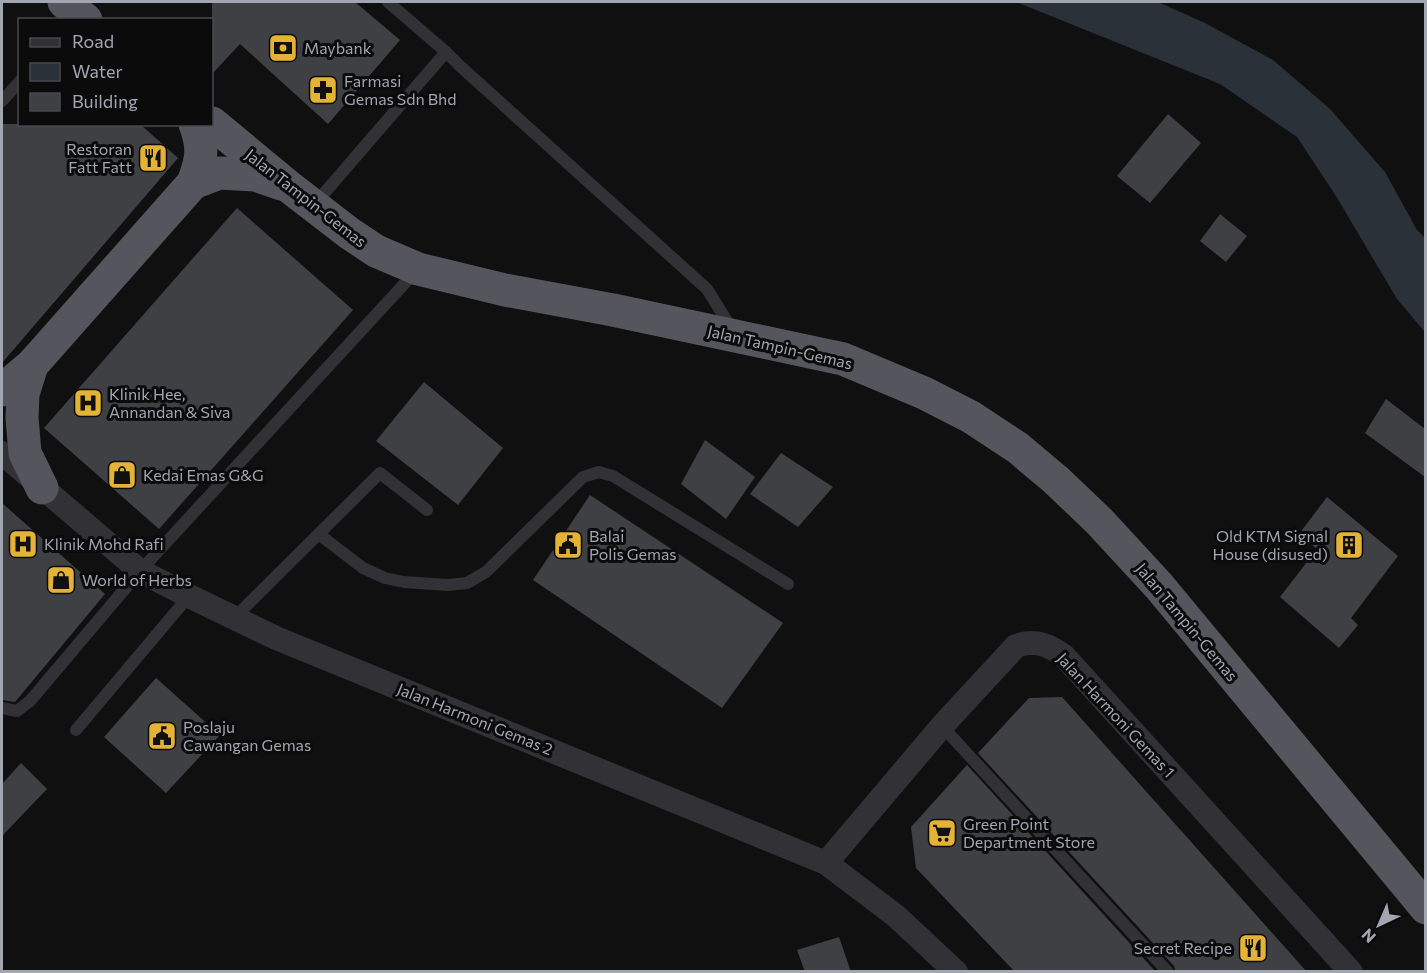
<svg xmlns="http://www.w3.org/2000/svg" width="1427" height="973" font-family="Commissioner,sans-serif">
  <rect width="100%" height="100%" fill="#101011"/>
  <polygon fill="#2a3138" points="1016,2 1158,2 1205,23 1273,60 1330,109 1385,172 1417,230 1425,238 1425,332 1397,299 1336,196 1297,137 1220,84"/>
  <g fill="#3f4044">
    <polygon points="212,2 355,2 400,40 328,124 240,44 212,74"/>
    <polygon points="1168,114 1201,143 1150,203 1117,176"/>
    <polygon points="2,124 140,124 178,158 2,363"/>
    <polygon points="237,208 353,310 159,529 44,428"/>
    <polygon points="1220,214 1247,236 1226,262 1200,241"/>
    <polygon points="424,382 503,448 458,505 376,441"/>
    <polygon points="1386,399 1425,429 1425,477 1365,433"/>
    <polygon points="705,440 755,477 726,519 681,484"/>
    <polygon points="781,453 833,487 798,527 750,494"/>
    <polygon points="590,495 783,623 722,708 533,580"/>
    <polygon points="1327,497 1398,556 1351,618 1358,625 1339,648 1280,597 1317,549 1299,534"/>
    <polygon points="2,503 105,594 15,702 2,700"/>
    <polygon points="156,678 220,735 166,793 104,737"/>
    <polygon points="1062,697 1307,972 1176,972 1174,966 978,753 1029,698"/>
    <polygon points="21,763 47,789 2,836 2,784"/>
    <polygon points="967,765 1156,972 1015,972 916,868 911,827"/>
    <polygon points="839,937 851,972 805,972 797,950"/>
  </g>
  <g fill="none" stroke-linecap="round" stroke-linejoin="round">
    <g stroke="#313136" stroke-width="12">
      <polyline points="388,2 446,52 460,66 707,289 733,331"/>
      <polyline points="2,101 20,81"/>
      <polyline points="314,205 446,52"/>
      <polyline points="320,535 363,568 385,578 404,582 448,585 467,583 486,572 583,477 599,472 613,476 788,584"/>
      <polyline points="235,617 380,473 427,510"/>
      <polyline points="2,708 17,711 30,701 140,571 417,270"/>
      <polyline points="942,726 1168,972"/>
      <polyline points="76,730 189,596"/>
    </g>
    <g stroke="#313136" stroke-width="24">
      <polyline points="2,453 140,571 189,596 276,638 826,863 896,916 956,972"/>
      <path d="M826,863L942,726L1016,646C1035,639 1049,645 1064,656L1351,972"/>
    </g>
    <g stroke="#55565d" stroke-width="33">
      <polyline points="64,2 86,20"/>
      <polyline points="212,123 288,186 349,233 376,251 418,269 505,290 613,310 843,359 924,393 971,417 1018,448 1056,480 1099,521 1159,586 1426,908"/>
      <polyline points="193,183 219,173 255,175 281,184"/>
      <polyline points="32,365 23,394 22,418 25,453 42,488"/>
      <path d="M2,390L32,365L193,183C202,159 204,148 195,124"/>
    </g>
  </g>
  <defs>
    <g id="bank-square" transform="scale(1.5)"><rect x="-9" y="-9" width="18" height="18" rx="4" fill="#e4b235" stroke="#0b0b0c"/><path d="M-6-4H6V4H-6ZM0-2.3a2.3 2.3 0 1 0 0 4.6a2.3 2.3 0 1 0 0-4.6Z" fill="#111"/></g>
    <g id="pharmacy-square" transform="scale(1.5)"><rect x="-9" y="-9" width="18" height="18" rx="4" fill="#e4b235" stroke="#0b0b0c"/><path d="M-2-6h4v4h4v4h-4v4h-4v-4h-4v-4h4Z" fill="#111"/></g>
    <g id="restaurant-square" transform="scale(1.5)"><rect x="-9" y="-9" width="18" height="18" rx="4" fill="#e4b235" stroke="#0b0b0c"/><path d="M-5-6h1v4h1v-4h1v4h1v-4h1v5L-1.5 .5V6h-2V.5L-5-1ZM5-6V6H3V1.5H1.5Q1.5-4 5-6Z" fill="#111"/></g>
    <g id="hospital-square" transform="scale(1.5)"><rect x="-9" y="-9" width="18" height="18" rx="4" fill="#e4b235" stroke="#0b0b0c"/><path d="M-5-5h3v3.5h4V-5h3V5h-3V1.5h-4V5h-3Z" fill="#111"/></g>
    <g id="shop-square" transform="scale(1.5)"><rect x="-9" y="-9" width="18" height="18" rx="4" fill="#e4b235" stroke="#0b0b0c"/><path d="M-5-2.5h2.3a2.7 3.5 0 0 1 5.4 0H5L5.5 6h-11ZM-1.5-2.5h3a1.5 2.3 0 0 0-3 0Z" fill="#111"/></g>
    <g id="civic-square" transform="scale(1.5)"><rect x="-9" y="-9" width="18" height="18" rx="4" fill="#e4b235" stroke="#0b0b0c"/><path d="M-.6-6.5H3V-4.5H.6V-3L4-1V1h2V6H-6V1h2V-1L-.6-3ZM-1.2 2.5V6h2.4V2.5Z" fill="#111"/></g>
    <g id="building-square" transform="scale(1.5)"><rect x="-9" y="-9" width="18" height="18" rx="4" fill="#e4b235" stroke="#0b0b0c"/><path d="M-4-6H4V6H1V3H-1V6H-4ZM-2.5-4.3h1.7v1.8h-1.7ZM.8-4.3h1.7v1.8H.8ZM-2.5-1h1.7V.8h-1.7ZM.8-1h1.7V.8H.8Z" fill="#111"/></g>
    <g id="supermarket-square" transform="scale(1.5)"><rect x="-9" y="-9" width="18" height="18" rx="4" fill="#e4b235" stroke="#0b0b0c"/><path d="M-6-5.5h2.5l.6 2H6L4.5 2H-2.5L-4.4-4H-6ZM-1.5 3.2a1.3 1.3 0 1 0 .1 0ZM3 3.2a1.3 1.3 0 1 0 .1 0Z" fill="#111"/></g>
  </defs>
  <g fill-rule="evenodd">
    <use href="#bank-square" x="283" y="48"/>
    <use href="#pharmacy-square" x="323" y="90"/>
    <use href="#restaurant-square" x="153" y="158"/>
    <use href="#hospital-square" x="88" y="403"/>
    <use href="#shop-square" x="122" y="475"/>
    <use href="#hospital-square" x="23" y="544"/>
    <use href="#civic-square" x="568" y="545"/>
    <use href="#building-square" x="1349" y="545"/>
    <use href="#shop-square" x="61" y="580"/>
    <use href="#civic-square" x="162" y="736"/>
    <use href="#supermarket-square" x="942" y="833"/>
    <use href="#restaurant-square" x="1253" y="948"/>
  </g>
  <g text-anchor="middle" stroke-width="6" stroke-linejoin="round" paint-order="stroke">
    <g font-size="16" fill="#a2a6b1" stroke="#0b0b0c" text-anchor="start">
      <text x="304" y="54">Maybank</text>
      <text x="344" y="87">Farmasi<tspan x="344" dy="18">Gemas Sdn Bhd</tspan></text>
      <text x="132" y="155" text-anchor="end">Restoran<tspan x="132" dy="18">Fatt Fatt</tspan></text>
      <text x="109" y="400">Klinik Hee,<tspan x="109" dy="18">Annandan &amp; Siva</tspan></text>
      <text x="143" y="481">Kedai Emas G&amp;G</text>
      <text x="589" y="542">Balai<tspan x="589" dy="18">Polis Gemas</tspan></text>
      <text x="1328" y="542" text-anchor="end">Old KTM Signal<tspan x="1328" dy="18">House (disused)</tspan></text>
      <text x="44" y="550">Klinik Mohd Rafi</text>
      <text x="82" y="586">World of Herbs</text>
      <text x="183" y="733">Poslaju<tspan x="183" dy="18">Cawangan Gemas</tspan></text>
      <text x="963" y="830">Green Point<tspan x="963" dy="18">Department Store</tspan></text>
      <text x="1232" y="954" text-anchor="end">Secret Recipe</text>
    </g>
    <g font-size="16" fill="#a2a6b1" stroke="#0b0b0c">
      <text transform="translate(306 198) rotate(38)" y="6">Jalan Tampin-Gemas</text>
      <text transform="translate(780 347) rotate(13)" y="6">Jalan Tampin-Gemas</text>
      <text transform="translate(1187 622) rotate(50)" y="6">Jalan Tampin-Gemas</text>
      <text transform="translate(1116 715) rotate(47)" y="6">Jalan Harmoni Gemas 1</text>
      <text transform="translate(475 719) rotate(22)" y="6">Jalan Harmoni Gemas 2</text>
    </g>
  </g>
  <rect width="1427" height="973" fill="none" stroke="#a2a6b1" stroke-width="6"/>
  <rect x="18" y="18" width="195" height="108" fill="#0b0b0c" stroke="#47494e" stroke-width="1.5"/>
  <rect x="30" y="38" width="30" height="9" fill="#313136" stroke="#47494e" stroke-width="1.5"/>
  <text x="72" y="48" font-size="18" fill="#a2a6b1">Road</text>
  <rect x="30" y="63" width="30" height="18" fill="#2a3138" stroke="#47494e" stroke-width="1.5"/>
  <text x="72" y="78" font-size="18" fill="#a2a6b1">Water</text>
  <rect x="30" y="93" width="30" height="18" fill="#3f4044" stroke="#47494e" stroke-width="1.5"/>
  <text x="72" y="108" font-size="18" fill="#a2a6b1">Building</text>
  <g transform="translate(1379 925) rotate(224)" stroke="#0b0b0c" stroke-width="4.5" paint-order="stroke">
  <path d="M0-4.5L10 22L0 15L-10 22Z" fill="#a2a6b1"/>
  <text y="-9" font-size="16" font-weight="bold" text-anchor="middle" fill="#a2a6b1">N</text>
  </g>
</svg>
